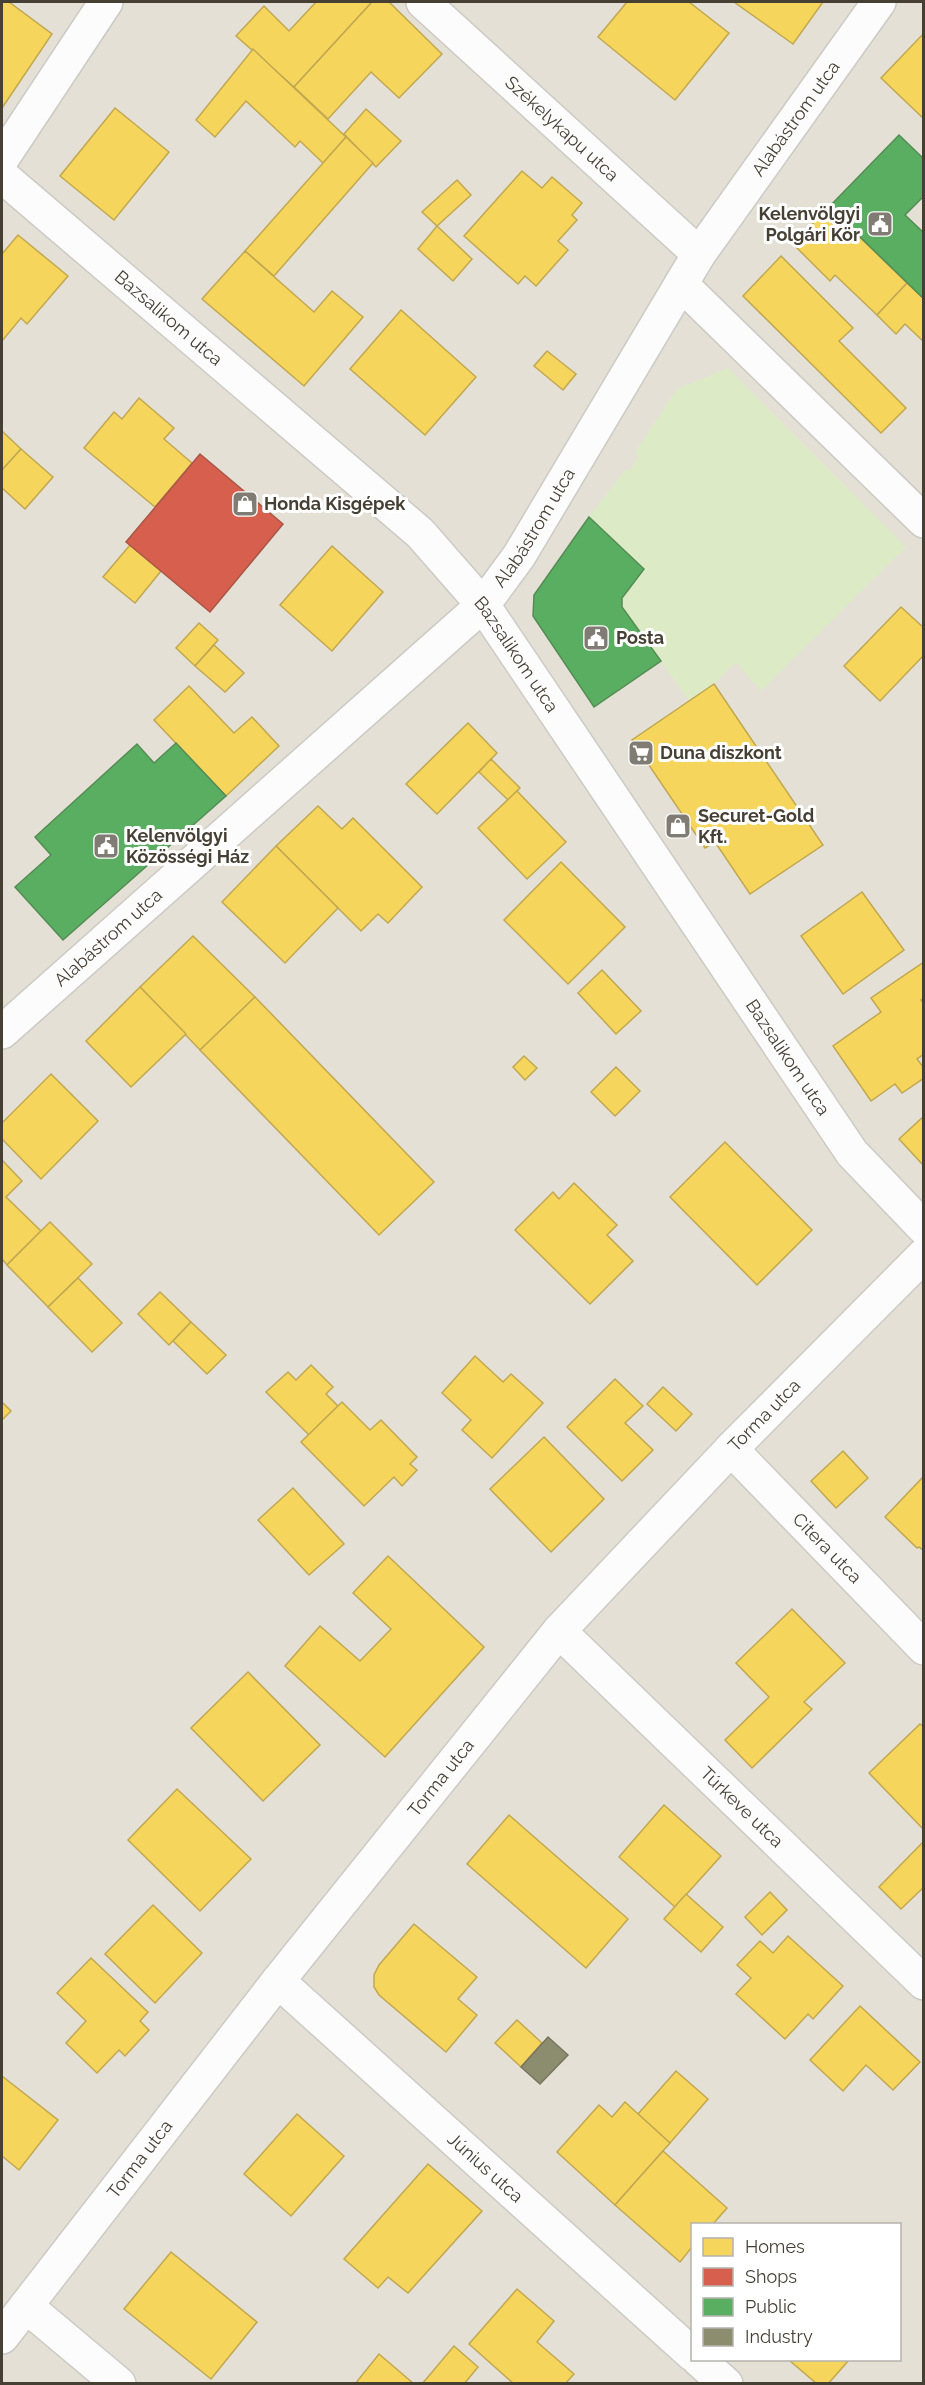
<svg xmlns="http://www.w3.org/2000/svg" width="925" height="2385" font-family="Raleway,sans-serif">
  <rect width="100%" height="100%" fill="#f0eee8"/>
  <path fill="#e4e0d5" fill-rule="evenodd" d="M2,2H923V2383L2,2384ZM692,2224H900V2360H692Z"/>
  <polygon fill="#dcebc6" points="728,368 906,547 761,691 736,662 714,684 690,702 622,607 622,598 644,569 589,517 625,470 629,471 639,456 635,452 677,389"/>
  <g fill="#f6d55c" stroke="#c1a850" stroke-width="1.5">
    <polygon points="2,2 9,2 52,34 2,108"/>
    <polygon points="316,2 372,2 294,87 236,36 264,6 289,31"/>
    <polygon points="372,2 389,2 442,54 399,98 371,72 328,119 294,87"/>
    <polygon points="627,2 689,2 729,33 675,100 598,37"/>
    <polygon points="734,2 823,2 793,44"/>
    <polygon points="924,33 924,119 881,78"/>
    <polygon points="253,49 346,137 323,163 300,141 295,147 246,101 215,137 196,120"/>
    <polygon points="115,108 169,152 114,220 60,176"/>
    <polygon points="366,109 401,141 376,167 344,134"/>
    <polygon points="346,137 373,163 274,276 245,251"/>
    <polygon points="522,171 542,188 552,177 582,203 572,215 577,220 558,241 568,250 536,286 525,276 518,284 464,236"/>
    <polygon points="457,180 471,195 437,226 422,212"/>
    <polygon points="829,207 907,283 877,315 835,275 830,281 793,244"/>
    <polygon points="437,226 472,259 453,281 418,249"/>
    <polygon points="18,235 68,276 27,324 21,318 2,341 2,254"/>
    <polygon points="245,251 314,312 332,291 363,317 304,386 202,299"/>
    <polygon points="781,256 853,328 839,341 906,408 881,433 743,296"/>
    <polygon points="907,283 924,299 924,342 905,324 896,334 877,315"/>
    <polygon points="401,310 476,377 425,435 350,369"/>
    <polygon points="547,351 576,374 563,390 534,366"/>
    <polygon points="139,398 174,428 164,439 192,463 155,507 84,448 114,412 122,419"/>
    <polygon points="2,431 21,449 2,470"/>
    <polygon points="21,449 53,477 25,509 2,488 2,470"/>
    <polygon points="130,545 161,571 135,603 103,577"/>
    <polygon points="332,546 383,592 332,651 280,605"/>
    <polygon points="901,607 924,628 924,655 880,701 844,666"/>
    <polygon points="199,623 218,640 195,666 176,648"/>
    <polygon points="214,645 244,673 225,692 195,666"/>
    <polygon points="714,684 823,845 750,894 715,842 705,848 632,740"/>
    <polygon points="189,686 234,733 252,717 279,746 226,796 154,720"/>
    <polygon points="468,723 497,753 437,814 406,784"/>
    <polygon points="491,759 520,788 508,800 479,772"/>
    <polygon points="517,791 566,842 527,879 478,828"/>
    <polygon points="318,806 342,829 353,818 422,887 388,923 378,914 361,931 276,846"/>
    <polygon points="276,846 338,908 285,963 222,902"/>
    <polygon points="561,862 625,927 568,984 504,920"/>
    <polygon points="862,892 904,950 843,994 801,936"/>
    <polygon points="193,936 255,997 200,1050 140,987"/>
    <polygon points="924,962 924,998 921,1000 924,1004 924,1054 917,1059 924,1068 924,1078 902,1093 895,1084 871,1101 833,1046 881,1012 871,998"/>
    <polygon points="602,970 641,1011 616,1034 578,993"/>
    <polygon points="140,987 186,1034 131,1087 86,1041"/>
    <polygon points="255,997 434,1182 379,1235 200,1050"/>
    <polygon points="524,1056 537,1068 525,1080 513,1067"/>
    <polygon points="616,1067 640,1091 615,1116 591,1092"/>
    <polygon points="51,1074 98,1121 41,1179 2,1139 2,1123"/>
    <polygon points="924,1116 924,1166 899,1139"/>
    <polygon points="725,1142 812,1230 757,1285 670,1197"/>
    <polygon points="2,1160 22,1181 6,1197 41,1231 7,1265 2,1259"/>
    <polygon points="574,1183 617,1225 607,1235 633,1261 590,1304 515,1230 553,1192 559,1199"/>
    <polygon points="50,1222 92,1264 48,1307 7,1265"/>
    <polygon points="78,1278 122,1323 92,1352 48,1307"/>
    <polygon points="160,1292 191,1322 169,1345 138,1314"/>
    <polygon points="191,1322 226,1355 207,1374 173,1341"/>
    <polygon points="475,1356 503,1382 511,1374 543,1403 492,1458 462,1430 471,1420 442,1393"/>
    <polygon points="311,1365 333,1387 326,1394 338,1406 309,1435 266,1392 288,1372 296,1380"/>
    <polygon points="615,1379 643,1406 625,1423 653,1450 622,1481 567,1427"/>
    <polygon points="663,1387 692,1414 676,1431 647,1404"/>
    <polygon points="2,1402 11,1411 2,1420"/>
    <polygon points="342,1402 370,1430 381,1420 417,1457 410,1464 417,1470 402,1486 394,1477 364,1506 301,1442"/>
    <polygon points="544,1437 604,1499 551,1552 490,1489"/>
    <polygon points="843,1451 868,1478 836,1508 811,1481"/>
    <polygon points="924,1476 924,1551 919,1547 917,1548 885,1517"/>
    <polygon points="293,1488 344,1544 309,1575 258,1520"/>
    <polygon points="388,1556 484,1647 385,1757 285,1666 320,1626 360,1661 391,1629 353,1593"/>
    <polygon points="792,1609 845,1663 804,1702 812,1709 752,1768 725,1740 769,1697 736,1663"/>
    <polygon points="248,1672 320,1745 263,1801 191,1728"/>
    <polygon points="920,1724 924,1727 924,1830 869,1773"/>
    <polygon points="177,1789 251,1859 200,1911 128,1840"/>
    <polygon points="664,1805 721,1856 675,1907 619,1857"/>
    <polygon points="509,1815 628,1919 586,1968 467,1864"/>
    <polygon points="923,1842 924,1887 901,1909 879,1887"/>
    <polygon points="770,1892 787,1910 762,1935 745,1917"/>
    <polygon points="686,1894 723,1927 701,1952 664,1919"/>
    <polygon points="153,1905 202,1953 155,2003 105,1954"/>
    <polygon points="414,1924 477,1977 458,1999 477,2015 446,2052 379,1995 374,1987 374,1975 379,1965"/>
    <polygon points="788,1936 843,1986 813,2019 808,2014 785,2039 736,1994 751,1978 737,1965 760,1941 773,1953"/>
    <polygon points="91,1958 148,2012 140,2021 149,2030 125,2056 119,2050 97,2073 66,2043 86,2021 57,1993"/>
    <polygon points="860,2006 920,2062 893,2090 866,2065 843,2091 810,2060"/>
    <polygon points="517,2020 542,2043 521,2067 495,2043"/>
    <polygon points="676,2071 708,2099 670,2143 638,2114"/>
    <polygon points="2,2076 58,2120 19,2170 2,2156"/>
    <polygon points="625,2102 670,2143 615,2205 557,2152 599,2105 612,2117"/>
    <polygon points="297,2114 344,2156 291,2216 244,2174"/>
    <polygon points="663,2151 727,2208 713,2224 692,2224 692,2247 680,2262 615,2205"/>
    <polygon points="428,2164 482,2211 408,2293 388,2277 378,2288 344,2259"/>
    <polygon points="171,2252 257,2322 211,2379 124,2309"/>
    <polygon points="517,2289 554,2321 537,2342 574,2374 565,2384 514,2384 469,2344"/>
    <polygon points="454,2346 478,2367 464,2384 422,2384"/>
    <polygon points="379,2354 414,2384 355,2384"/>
    <polygon points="789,2360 849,2360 828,2384 817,2384"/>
  </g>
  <polygon fill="#d6604d" stroke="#aa5646" stroke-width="1.5" points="200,454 283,524 210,612 126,542"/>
  <g fill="#5aae61" stroke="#548d54" stroke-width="1.5">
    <polygon points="899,135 924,159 924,196 905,215 924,233 924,299 829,207"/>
    <polygon points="589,517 644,569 622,598 622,607 661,661 594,707 533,616 534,595"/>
    <polygon points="176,743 226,796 63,940 15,887 51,855 35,837 137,744 154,763"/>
  </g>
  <polygon fill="#8c8c6e" stroke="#77755d" stroke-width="1.5" points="548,2037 568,2055 540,2084 521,2067"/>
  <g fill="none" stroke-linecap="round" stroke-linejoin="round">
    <g stroke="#cccac4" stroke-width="36">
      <g id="minor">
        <path id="s1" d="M423,2L699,254"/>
        <polyline points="2,159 106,2"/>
        <path id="s2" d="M2,176L420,533L483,605L852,1153L924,1228"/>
        <polyline points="681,284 924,521"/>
        <path id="s3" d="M2,1032L483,605L519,556L699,254L879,2"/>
        <path id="s4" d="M731,1449L924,1648"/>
        <path id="s5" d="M559,1631L924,1983"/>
        <path id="s6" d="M278,1981L692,2354"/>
        <polyline points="26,2306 119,2384"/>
        <path id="s7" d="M2,2337L278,1981L559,1631L731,1449L924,1255"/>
        <polyline points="699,2360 726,2384"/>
      </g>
    </g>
    <use href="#minor" stroke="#fdfcfc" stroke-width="33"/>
  </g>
  <defs>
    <g id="civic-square" transform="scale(1.35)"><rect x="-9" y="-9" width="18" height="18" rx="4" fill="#817c73" stroke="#fff"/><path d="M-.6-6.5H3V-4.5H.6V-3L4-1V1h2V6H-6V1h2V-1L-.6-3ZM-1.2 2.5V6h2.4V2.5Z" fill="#fff"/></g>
    <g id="shop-square" transform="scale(1.35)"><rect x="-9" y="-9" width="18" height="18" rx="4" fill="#817c73" stroke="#fff"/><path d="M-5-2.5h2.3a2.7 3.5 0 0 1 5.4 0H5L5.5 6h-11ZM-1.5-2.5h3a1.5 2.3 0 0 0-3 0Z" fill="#fff"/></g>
    <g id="supermarket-square" transform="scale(1.35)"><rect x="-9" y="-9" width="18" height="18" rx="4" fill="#817c73" stroke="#fff"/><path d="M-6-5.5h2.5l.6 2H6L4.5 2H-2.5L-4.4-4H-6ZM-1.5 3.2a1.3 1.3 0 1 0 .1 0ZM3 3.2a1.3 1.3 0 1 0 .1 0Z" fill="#fff"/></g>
  </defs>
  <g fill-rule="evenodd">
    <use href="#civic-square" x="880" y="224"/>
    <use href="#shop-square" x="245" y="504"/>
    <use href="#civic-square" x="596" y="638"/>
    <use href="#supermarket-square" x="641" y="753"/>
    <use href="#shop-square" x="678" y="826"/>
    <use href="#civic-square" x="106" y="846"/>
  </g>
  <g text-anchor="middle" stroke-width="6" stroke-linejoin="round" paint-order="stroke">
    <g font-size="18" fill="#453f34" stroke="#fff">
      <text dy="6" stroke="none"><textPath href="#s3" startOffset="1222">Alabástrom utca</textPath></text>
      <text dy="6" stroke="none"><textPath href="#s1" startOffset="188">Székelykapu utca</textPath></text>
      <text dy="6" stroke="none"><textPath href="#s2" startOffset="219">Bazsalikom utca</textPath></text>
      <text dy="6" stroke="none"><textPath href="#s3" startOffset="736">Alabástrom utca</textPath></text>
      <text dy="6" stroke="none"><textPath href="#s2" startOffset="705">Bazsalikom utca</textPath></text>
      <text dy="6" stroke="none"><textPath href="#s3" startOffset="142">Alabástrom utca</textPath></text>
      <text dy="6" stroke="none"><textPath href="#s2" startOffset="1191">Bazsalikom utca</textPath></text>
      <text dy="6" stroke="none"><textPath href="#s7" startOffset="1197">Torma utca</textPath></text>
      <text dy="6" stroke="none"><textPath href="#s4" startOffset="138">Citera utca</textPath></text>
      <text dy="6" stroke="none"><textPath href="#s7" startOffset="711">Torma utca</textPath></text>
      <text dy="6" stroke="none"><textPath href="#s5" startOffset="254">Túrkeve utca</textPath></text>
      <text dy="6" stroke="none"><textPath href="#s7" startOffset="225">Torma utca</textPath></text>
      <text dy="6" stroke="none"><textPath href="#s6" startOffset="279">Június utca</textPath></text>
    </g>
    <g font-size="18" font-weight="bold" fill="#453f34" stroke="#fff" text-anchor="start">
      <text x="860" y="220" text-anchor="end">Kelenvölgyi<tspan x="860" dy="21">Polgári Kör</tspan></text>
      <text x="264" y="510">Honda Kisgépek</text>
      <text x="616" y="644">Posta</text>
      <text x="660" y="759">Duna diszkont</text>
      <text x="698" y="822">Securet-Gold<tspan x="698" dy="21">Kft.</tspan></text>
      <text x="126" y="842">Kelenvölgyi<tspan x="126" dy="21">Közösségi Ház</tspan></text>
    </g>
  </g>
  <rect width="925" height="2385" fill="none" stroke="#453f34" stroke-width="6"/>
  <rect x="691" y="2223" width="210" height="138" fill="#ffffff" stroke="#b5b2ae" stroke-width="1.5"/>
  <rect x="703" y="2238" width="30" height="18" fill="#f6d55c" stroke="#b5b2ae" stroke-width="1.5"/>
  <text x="745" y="2253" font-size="18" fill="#453f34">Homes</text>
  <rect x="703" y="2268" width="30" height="18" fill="#d6604d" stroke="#b5b2ae" stroke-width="1.5"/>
  <text x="745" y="2283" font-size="18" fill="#453f34">Shops</text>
  <rect x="703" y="2298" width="30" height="18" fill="#5aae61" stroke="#b5b2ae" stroke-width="1.5"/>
  <text x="745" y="2313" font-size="18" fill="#453f34">Public</text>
  <rect x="703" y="2328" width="30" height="18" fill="#8c8c6e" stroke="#b5b2ae" stroke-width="1.5"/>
  <text x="745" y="2343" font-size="18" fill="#453f34">Industry</text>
</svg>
